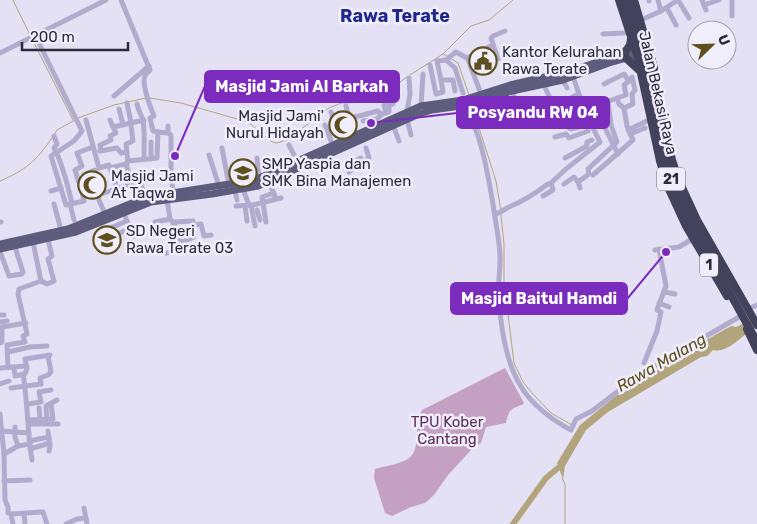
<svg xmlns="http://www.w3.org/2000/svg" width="757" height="524" font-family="Rubik,sans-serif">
  <rect width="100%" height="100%" fill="#e5e1f4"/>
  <path fill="#c4a0c3" d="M505,368L524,403L522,405C511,408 508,411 506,423L486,427L481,443L472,449L448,475L434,495L425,503L411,507L392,516L385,513L374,478L375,469C385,466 396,465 406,460C423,452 413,424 422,410Z"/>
  <path fill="#b2a57e" d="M757,317V327C743,333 729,354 713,350L707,356L701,357L608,412L586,430L565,466L563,479L557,463L580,425L617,395H620L680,355L731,326L736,327Z"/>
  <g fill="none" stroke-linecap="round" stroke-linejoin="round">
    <g stroke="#b2a57e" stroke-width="1">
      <polyline points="13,0 30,35"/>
      <polyline points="32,39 73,120"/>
      <polyline points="443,54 471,26 489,20 513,0"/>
      <polyline points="450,58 458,63 469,95"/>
      <polyline points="410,75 443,54 447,56"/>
      <polyline points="150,98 181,103 248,122 272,142 277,143 287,140 329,108 341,103 374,102 394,91 400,82 407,77"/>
      <polyline points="472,106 496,181 501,211"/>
      <polyline points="78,118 114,105 146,98"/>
      <polyline points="54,135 57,130 75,120"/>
      <path d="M0,181C26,170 36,161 52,138"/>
      <polyline points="501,215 504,244 504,282 514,363 523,382 532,393 551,413 572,425"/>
      <polyline points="562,478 565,484 565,524"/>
    </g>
    <polyline stroke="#b2a57e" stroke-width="6" points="513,524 546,478 558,468"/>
    <g stroke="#b1accd" stroke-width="5">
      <path d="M121,0L150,70C149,72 146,73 145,76C141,83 151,109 154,116L150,118L153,131L158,132"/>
      <polyline points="649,0 649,1"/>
      <polyline points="658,0 661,11"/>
      <polyline points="678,0 689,18"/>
      <polyline points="702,0 706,10"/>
      <polyline points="704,5 719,0"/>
      <polyline points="667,8 676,25"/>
      <polyline points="732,16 732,0"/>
      <polyline points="641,20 661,11 678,0"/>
      <polyline points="603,34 624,33 629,31"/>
      <polyline points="35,35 82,131 74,141 51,156 66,205 84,201 81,189 87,185 84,175 95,170"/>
      <polyline points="0,53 106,0"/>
      <polyline points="467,58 493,45"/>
      <polyline points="498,59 491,38 493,36 505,31"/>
      <polyline points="446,60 456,52 467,58 469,62 481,94"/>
      <polyline points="430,65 436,94 443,92 441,80 453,80 455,91"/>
      <polyline points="535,67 538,79"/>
      <polyline points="441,80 437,61 446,60 455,68 463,93"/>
      <polyline points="563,80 567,88"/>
      <polyline points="544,85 554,107"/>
      <polyline points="512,91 517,103 520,103 525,113"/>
      <polyline points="114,96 149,66"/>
      <polyline points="386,99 387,102 384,105 386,112"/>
      <polyline points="127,103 131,123"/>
      <path d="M137,104C138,110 141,114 143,120C145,132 144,146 144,158"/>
      <polyline points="346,106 351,124 349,127 353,137"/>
      <polyline points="421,106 423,74"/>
      <path d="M461,107C471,113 475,128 479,139C487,165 491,191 495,217C497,232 501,248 500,263C500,272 498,281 499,289C499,319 505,360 520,385C531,404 552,420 571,430L576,419L592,411L638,376L739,317"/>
      <polyline points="624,108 633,104 632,94 635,90 632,77"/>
      <polyline points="119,109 123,125"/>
      <polyline points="407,111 410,94 409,78"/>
      <polyline points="594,111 595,114 600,116 602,125 605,128 618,154"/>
      <polyline points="331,112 342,142"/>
      <polyline points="522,113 540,106"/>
      <polyline points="587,116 572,122 566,121 567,127 571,129 591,124"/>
      <polyline points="600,116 603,110 603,103 626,95 624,85 629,81 624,74 604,84"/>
      <polyline points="355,117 378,111 381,115"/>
      <polyline points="407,119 411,135"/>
      <polyline points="522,119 542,110 545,113"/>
      <polyline points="86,120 99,168 109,165 110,168"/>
      <polyline points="363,121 377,119 382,114 389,112 389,105 393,104 393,99"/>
      <polyline points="529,122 578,94"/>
      <polyline points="325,125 333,146"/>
      <polyline points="393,125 399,141"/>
      <polyline points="131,126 133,141 126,144 128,161 126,164 138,201"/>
      <polyline points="168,126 168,133 171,135 171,172 173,193"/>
      <polyline points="551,126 566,121"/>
      <polyline points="113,127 144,120"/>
      <polyline points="628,130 651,119"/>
      <polyline points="630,134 645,128"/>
      <path d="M54,136L57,144L54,148C64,166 67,185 72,203"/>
      <polyline points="555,137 566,134 569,138 588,131"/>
      <polyline points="289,145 297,161"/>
      <polyline points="222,148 229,185"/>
      <polyline points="100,151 117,148 121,153 127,152"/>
      <polyline points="101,151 100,145 111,140 110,136 116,133 110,120"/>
      <polyline points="329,154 333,162"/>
      <polyline points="209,155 219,186"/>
      <polyline points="257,158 259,179"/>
      <polyline points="565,158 587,146 587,142 592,140"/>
      <polyline points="151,159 151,142"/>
      <polyline points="128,161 157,158 158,132 168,133"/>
      <polyline points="356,166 355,161 361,158"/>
      <polyline points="93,171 99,200 105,214"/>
      <polyline points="349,172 369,158 366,148"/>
      <polyline points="593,175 633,140 627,126 624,108 619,104 617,98"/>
      <polyline points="141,176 139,177 145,198"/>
      <polyline points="171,178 182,177"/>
      <polyline points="269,181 275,197"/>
      <polyline points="578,182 589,174 588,169 617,142 611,125 608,101"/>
      <polyline points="564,184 574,177 578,182 580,188"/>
      <polyline points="117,188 110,168 126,164"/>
      <polyline points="81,189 75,170 82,166 77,153 93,147"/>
      <polyline points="243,189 249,205"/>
      <polyline points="235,190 237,200"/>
      <polyline points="51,191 61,188"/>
      <polyline points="98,195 131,184"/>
      <polyline points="543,196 553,190 551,183"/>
      <polyline points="54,204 61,230"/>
      <polyline points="70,204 74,220"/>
      <polyline points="251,205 255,226"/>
      <polyline points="236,206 253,205 281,198"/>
      <polyline points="245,206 247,221"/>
      <polyline points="257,210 260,220"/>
      <polyline points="123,212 134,236"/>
      <path d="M495,214C503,212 503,210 509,207C524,201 536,193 548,184L551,183L566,169L600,142L587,116L573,77"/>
      <polyline points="0,222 1,222"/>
      <polyline points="155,222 170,219"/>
      <polyline points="174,222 193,221 194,237 183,242"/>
      <polyline points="266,222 262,197 274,193"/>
      <polyline points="194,225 201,224 204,236 211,235"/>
      <polyline points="101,232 127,221"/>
      <polyline points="114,241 114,236 130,228"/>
      <polyline points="33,242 41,281"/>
      <polyline points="655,250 679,247 694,238"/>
      <path d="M166,253L186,250C184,243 180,241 178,235C175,229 176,224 170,219L167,199"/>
      <polyline points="1,254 9,276 22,274 23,272 15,247"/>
      <polyline points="664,292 675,294"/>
      <polyline points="659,303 669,307"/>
      <polyline points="748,309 757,305"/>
      <polyline points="0,315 4,315"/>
      <polyline points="0,322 7,321"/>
      <polyline points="0,343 2,342 2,327 26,323"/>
      <polyline points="8,352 30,347 47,346"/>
      <polyline points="644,363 657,331 661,312 657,310 666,286 659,249"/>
      <polyline points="0,368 25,366"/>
      <polyline points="8,368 7,345 25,342 23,336 27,334 18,294 19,289 41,281 47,284 54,281 48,259 52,256 48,239"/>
      <polyline points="14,368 15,376 25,374 27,368 25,359 50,355"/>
      <path d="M23,374C28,403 27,431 32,460"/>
      <polyline points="0,384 9,381"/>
      <polyline points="11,388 41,384 40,378 48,375 51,372 48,356"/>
      <polyline points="28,404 41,402 39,392 51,390"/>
      <polyline points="39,408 40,419"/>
      <polyline points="0,414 4,454 5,500 8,507 8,513 11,514 13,524"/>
      <polyline points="47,419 46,406 57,400"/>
      <polyline points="29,420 53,419 51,404"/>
      <polyline points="29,424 58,424"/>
      <polyline points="15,427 15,437 18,446"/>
      <polyline points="1,431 29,433"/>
      <polyline points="48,431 50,446 49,451"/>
      <polyline points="29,441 49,437"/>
      <polyline points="30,449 50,443"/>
      <polyline points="4,454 18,446 30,444"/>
      <polyline points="4,481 30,480"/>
      <polyline points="84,508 87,524"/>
      <polyline points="11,514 41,512 43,512 47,524"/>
      <polyline points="24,514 25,524"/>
      <polyline points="66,524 77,519 86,518"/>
    </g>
    <g stroke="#5d5c7d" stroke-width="7">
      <polyline points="0,244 68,229 147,197 255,180 421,106 463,100 510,85 571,71 629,51"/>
      <polyline points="0,249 76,232 151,202 212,194 258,186 419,114 432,110 468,105 512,91 563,80 609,63 641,54"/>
    </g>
    <g stroke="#42425c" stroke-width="8">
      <polyline points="619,0 637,55 660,161 668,187 686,226 727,296"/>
      <polyline points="634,0 654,68"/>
      <polyline points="625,52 630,45 631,39"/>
      <polyline points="626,58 639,70"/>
      <polyline points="747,329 757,350"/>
    </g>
    <g stroke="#42425c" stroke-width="8">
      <polyline points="624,0 642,59 667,165 673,184 690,221 757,342"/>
      <polyline points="630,0 651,68 672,160 679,181 697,220 757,325"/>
    </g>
  </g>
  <defs>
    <g id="civic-ring" transform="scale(1.4375)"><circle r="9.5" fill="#f1eefb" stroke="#5e501e" stroke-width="1.5"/><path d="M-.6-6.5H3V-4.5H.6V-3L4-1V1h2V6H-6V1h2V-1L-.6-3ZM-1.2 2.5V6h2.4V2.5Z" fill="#5e501e"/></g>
    <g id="mosque-ring" transform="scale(1.4375)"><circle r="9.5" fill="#f1eefb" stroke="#5e501e" stroke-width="1.5"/><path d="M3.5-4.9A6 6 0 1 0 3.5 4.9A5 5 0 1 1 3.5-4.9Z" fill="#5e501e"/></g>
    <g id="school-ring" transform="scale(1.4375)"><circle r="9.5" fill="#f1eefb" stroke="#5e501e" stroke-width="1.5"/><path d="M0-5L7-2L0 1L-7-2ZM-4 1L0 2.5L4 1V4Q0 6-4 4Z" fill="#5e501e"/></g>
  </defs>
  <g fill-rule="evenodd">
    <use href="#civic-ring" x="483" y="61"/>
    <use href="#mosque-ring" x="343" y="125"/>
    <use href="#school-ring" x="243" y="173"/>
    <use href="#mosque-ring" x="92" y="185"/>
    <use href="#school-ring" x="107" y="240"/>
  </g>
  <g text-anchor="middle" stroke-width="5" stroke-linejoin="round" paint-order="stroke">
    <g fill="#f1eefb" stroke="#666675" stroke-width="1">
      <rect x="657" y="167.5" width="28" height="23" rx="4"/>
      <rect x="700" y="253.5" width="18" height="23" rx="4"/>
    </g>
    <g font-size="14" font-weight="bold" fill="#2b2b3b">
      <text x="671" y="184">21</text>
      <text x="709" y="270">1</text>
    </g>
    <g font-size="15" fill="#2b2b3b" stroke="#f1eefb" text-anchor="start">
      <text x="502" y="57">Kantor Kelurahan<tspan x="502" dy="17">Rawa Terate</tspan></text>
      <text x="324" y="121" text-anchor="end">Masjid Jami'<tspan x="324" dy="17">Nurul Hidayah</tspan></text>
      <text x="262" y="169">SMP Yaspia dan<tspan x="262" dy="17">SMK Bina Manajemen</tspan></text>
      <text x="111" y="181">Masjid Jami<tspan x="111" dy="17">At Taqwa</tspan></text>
      <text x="126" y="236">SD Negeri<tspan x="126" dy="17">Rawa Terate 03</tspan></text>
    </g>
    <g font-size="15" fill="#2b2b3b" stroke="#f1eefb">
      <text transform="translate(658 93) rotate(77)" y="5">Jalan Bekasi Raya</text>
    </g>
    <g font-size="15" fill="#5a2e57" stroke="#f1eefb">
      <text x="447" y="427">TPU Kober<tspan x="447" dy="17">Cantang</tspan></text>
    </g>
    <g font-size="16" font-style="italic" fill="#5e501e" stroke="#f1eefb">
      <text transform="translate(661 362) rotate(-30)" y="6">Rawa Malang</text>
    </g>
    <g font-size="18" font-weight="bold" fill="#21278d" stroke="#f1eefb">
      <text x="395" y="22">Rawa Terate</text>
    </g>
  </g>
  <path fill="none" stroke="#7b2cbf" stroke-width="2" d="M175 156L205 86M371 123L457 113M666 252L627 299"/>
  <g fill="#7b2cbf" stroke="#f1eefb" stroke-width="2">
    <circle cx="175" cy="156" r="5"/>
    <circle cx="371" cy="123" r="5"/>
    <circle cx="666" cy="252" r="5"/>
  </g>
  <g fill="#7b2cbf" stroke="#7b2cbf" stroke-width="2">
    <rect x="205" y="71" width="194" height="31" rx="5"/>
    <rect x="457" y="97" width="152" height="31" rx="5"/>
    <rect x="451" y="283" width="176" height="31" rx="5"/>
  </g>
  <g font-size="16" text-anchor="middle" font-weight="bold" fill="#fff">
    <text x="302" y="92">Masjid Jami Al Barkah</text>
    <text x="533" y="118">Posyandu RW 04</text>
    <text x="539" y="304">Masjid Baitul Hamdi</text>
  </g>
  <g transform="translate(712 45) rotate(67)"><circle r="24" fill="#f1eefb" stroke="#a2a0ae"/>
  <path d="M0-4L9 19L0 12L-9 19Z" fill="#5e501e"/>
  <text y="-8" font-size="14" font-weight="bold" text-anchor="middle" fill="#2b2b3b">U</text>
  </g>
  <path d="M22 42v8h106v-8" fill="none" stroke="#2b2b3b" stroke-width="2.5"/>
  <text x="30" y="42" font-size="15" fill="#2b2b3b" stroke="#f1eefb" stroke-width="4" paint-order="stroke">200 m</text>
</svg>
